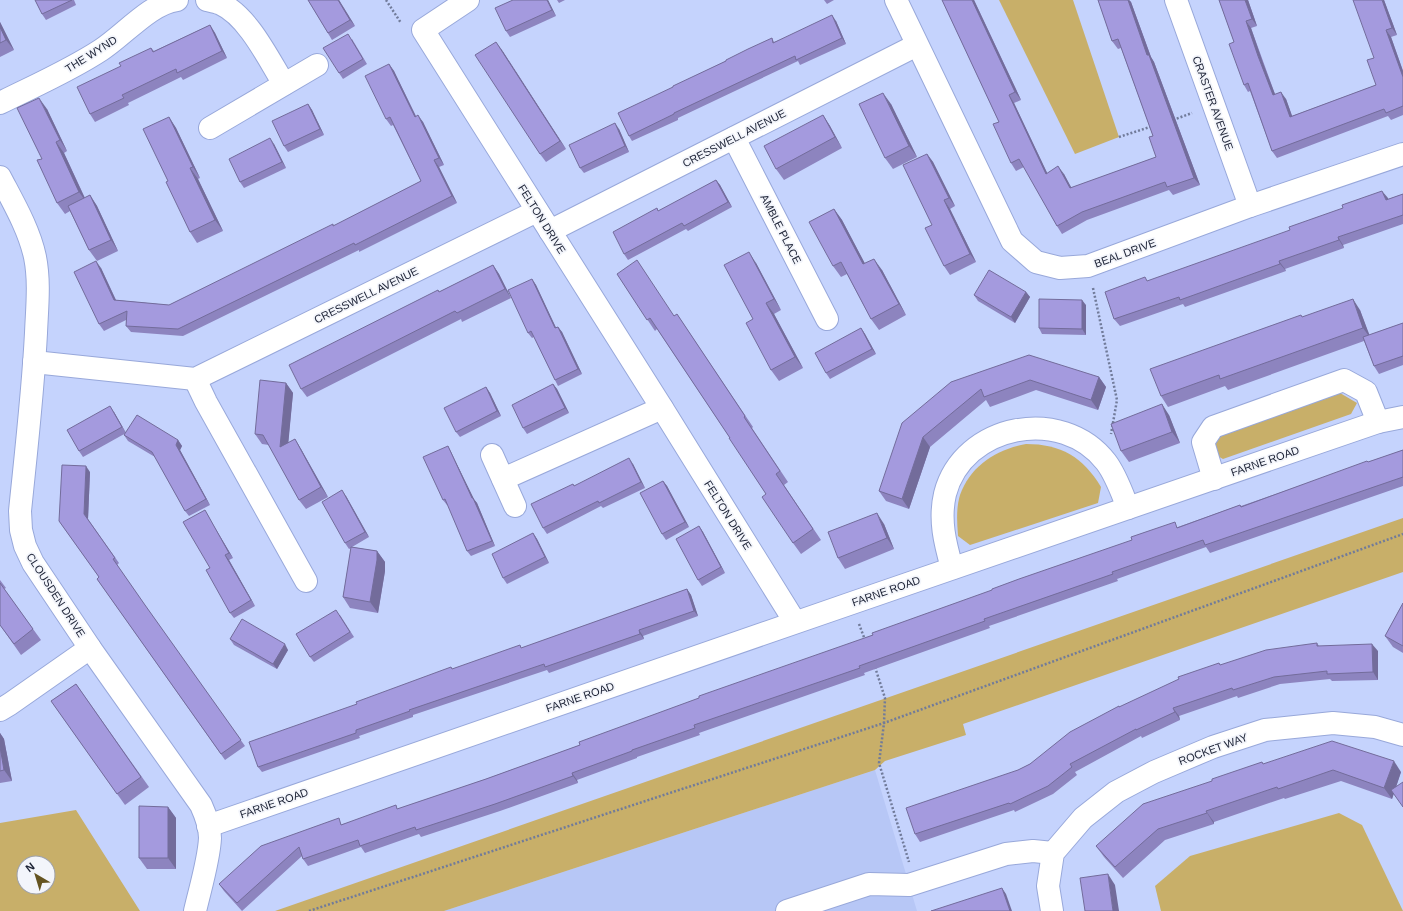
<svg xmlns="http://www.w3.org/2000/svg" width="1403" height="911" font-family="Arial,sans-serif">
  <rect width="100%" height="100%" fill="#c5d3fd"/>
  <polygon fill="#b7c7f6" points="875,770 917,911 444,911"/>
  <g fill="#c8af69" fill-rule="evenodd">
    <polygon points="999,0 1073,0 1119,137 1075,154"/>
    <polygon points="1340,393 1357,403 1351,414 1223,459 1214,454 1218,434"/>
    <path d="M1026,444C1061,444 1083,457 1101,487L1098,503L970,545L958,536C957,522 956,508 960,495C970,466 997,449 1026,444Z"/>
    <polygon points="1403,518 1403,572 963,724 966,735 885,761 875,770 444,911 275,911"/>
    <path d="M76,810L140,911H0V823ZM24,863H48V887H24Z"/>
    <polygon points="1339,813 1362,825 1403,911 1161,911 1155,886 1190,856"/>
  </g>
  <g fill="none" stroke-linecap="round" stroke-linejoin="round">
    <g stroke="#98a8da" stroke-width="24">
      <g id="minor">
        <path d="M207,0C211,1 217,2 221,4C248,16 269,60 284,84"/>
        <polyline points="468,0 423,30 662,408 795,622"/>
        <polyline points="896,0 1012,241 1036,262 1060,268 1088,266 1250,206 1403,154"/>
        <polyline points="1176,0 1250,206"/>
        <path d="M0,103C34,86 69,71 101,50C123,36 151,3 177,0"/>
        <polyline points="210,128 317,65"/>
        <polyline points="734,138 827,319"/>
        <path d="M0,177C13,202 29,229 35,257C40,282 37,308 36,333C33,392 26,452 20,511L21,530L25,546L33,563L90,648L201,805C206,816 210,826 210,838C209,860 200,889 195,911"/>
        <polyline points="550,231 917,45"/>
        <polyline points="34,362 195,379 537,211"/>
        <polyline points="195,379 206,402 306,581"/>
        <polyline points="492,455 515,506"/>
        <polyline points="503,479 662,408"/>
        <polyline points="1214,479 1203,442 1213,427 1344,380 1366,392 1378,422"/>
        <path d="M952,568C945,543 939,520 945,494C963,424 1062,405 1106,462C1116,475 1122,493 1128,508"/>
        <polyline points="0,710 10,704 90,648"/>
        <polyline points="208,826 852,603 1378,422 1403,417"/>
        <polyline points="787,911 869,884 909,885 1006,854 1033,851 1053,853"/>
        <polyline points="1052,911 1048,886 1053,853 1083,818 1116,792 1154,772 1213,747 1265,730 1333,723 1375,727 1403,735"/>
      </g>
    </g>
    <g stroke="#717b9a" stroke-width="2.5" stroke-dasharray="2 2" stroke-linecap="butt">
      <polyline points="386,0 401,23"/>
      <polyline points="1173,120 1192,113"/>
      <polyline points="1119,137 1153,126"/>
      <polyline points="1093,288 1117,400 1111,434"/>
      <polyline points="859,624 865,640"/>
      <polyline points="875,667 885,698 884,723 879,763 909,862"/>
      <polyline points="309,911 884,723 1403,534"/>
    </g>
    <use href="#minor" stroke="#fff" stroke-width="22"/>
  </g>
  <g fill="#8d84bf">
    <polygon points="35,0 74,0 76,5 46,20 42,14"/>
    <polygon points="308,0 339,0 355,26 332,40"/>
    <polygon points="513,0 548,0 556,16 510,37 506,31"/>
    <polygon points="557,0 565,0 559,3"/>
    <polygon points="824,0 834,0 827,4"/>
    <polygon points="942,0 974,0 1021,100 1014,103 1047,173 1064,174 1071,188 1156,157 1153,136 1121,48 1118,49 1112,41 1098,0 1129,0 1131,2 1151,57 1154,62 1200,185 1173,195 1169,190 1087,220 1062,234 1057,226 1024,167 1016,171 1011,163 999,122"/>
    <polygon points="1219,0 1248,0 1257,26 1251,28 1275,94 1286,99 1292,116 1376,85 1374,58 1384,0 1397,35 1391,37 1403,71 1403,115 1391,120 1388,116 1277,158 1272,151 1250,91 1248,92 1244,85 1234,42"/>
    <polygon points="836,21 846,44 800,65 798,61 678,118 678,120 632,141 629,136 673,87 772,38 774,42"/>
    <polygon points="0,22 14,50 0,57"/>
    <polygon points="210,25 215,33 227,58 183,80 181,77 128,103 129,105 95,122 90,114 121,66 151,48 154,51"/>
    <polygon points="352,39 367,64 343,79 339,73"/>
    <polygon points="502,50 566,149 546,162 540,154"/>
    <polygon points="389,64 394,71 416,116 423,122 444,165 439,167 457,203 359,252 359,250 183,336 131,332 126,326 126,320 104,331 99,324 101,268 116,300 169,305 334,226 421,181 393,125 391,126 386,119"/>
    <polygon points="308,104 312,110 324,135 288,152 284,146"/>
    <polygon points="891,104 917,157 893,169 885,158"/>
    <polygon points="47,109 67,151 64,153 85,198 90,195 97,206 118,251 97,261 89,250 70,211 65,214 57,203 42,159"/>
    <polygon points="823,115 830,126 842,148 784,180 776,169"/>
    <polygon points="169,117 176,128 200,178 198,179 223,231 197,243 190,232 168,181"/>
    <polygon points="619,129 629,152 584,173 580,168"/>
    <polygon points="274,144 286,168 244,188 240,182"/>
    <polygon points="927,154 933,162 955,206 950,209 976,262 950,275 944,266 932,225"/>
    <polygon points="716,180 720,185 732,207 688,231 686,229 628,260 624,254 659,211"/>
    <polygon points="1403,194 1403,224 1343,245 1344,248 1285,269 1286,271 1185,307 1183,304 1120,326 1114,319 1148,281"/>
    <polygon points="834,209 842,220 865,264 882,270 906,315 879,330 871,319 847,274 841,277 833,266"/>
    <polygon points="756,263 781,310 774,314 803,368 779,381 771,370 753,319"/>
    <polygon points="493,265 499,274 511,298 462,322 461,319 307,397 301,389 438,290 439,292"/>
    <polygon points="617,274 674,316 677,314 753,427 752,428 788,482 784,485 821,540 801,554 793,543 766,494 730,438 657,329 655,331"/>
    <polygon points="532,279 536,285 556,328 558,327 562,332 582,374 558,386 555,380 534,337 532,338 528,333"/>
    <polygon points="1026,292 1030,297 1015,323 978,301 974,295"/>
    <polygon points="1086,305 1086,335 1042,334 1039,328"/>
    <polygon points="1360,310 1369,335 1403,323 1403,365 1379,374 1374,366 1364,341 1228,390 1225,386 1168,407 1161,396 1302,317"/>
    <polygon points="861,328 865,334 876,354 830,379 826,373"/>
    <polygon points="1099,377 1106,387 1098,410 1036,390 990,407 986,400 930,447 909,509 886,501 879,491 951,382"/>
    <polygon points="286,383 293,393 288,443 295,439 301,449 328,497 306,509 299,500 269,445 262,444 255,434"/>
    <polygon points="553,384 557,389 569,413 527,434 523,428"/>
    <polygon points="486,387 490,393 501,416 460,437 456,432"/>
    <polygon points="114,412 126,433 83,457 79,451"/>
    <polygon points="1169,415 1180,443 1129,462 1121,451"/>
    <polygon points="124,435 178,440 182,446 180,450 210,505 189,516 185,511 155,457 128,441"/>
    <polygon points="448,446 451,452 473,498 477,503 495,546 471,556 467,551 448,505 447,505 443,500"/>
    <polygon points="1403,450 1403,486 1210,553 1206,547 1117,579 1118,581 989,626 990,628 864,673 865,675 699,733 700,735 637,757 637,758 577,780 578,783 500,811 421,837 419,834 365,853 361,847 308,866 303,859 302,856 242,911 224,891 219,884 343,824 398,809 486,779 580,745 873,635 1240,505 1241,506"/>
    <polygon points="633,464 645,488 603,508 601,506 547,534 543,528 574,486"/>
    <polygon points="90,472 88,519 119,563 117,565 146,607 245,746 225,760 97,579 99,577 59,521"/>
    <polygon points="663,481 667,486 689,527 666,540 662,534"/>
    <polygon points="346,496 369,537 352,547 377,551 385,562 385,571 378,613 350,608 343,597 351,548 349,549 345,543"/>
    <polygon points="208,516 233,558 229,560 255,606 234,618 230,613 210,568"/>
    <polygon points="884,524 894,549 845,569 838,558"/>
    <polygon points="699,526 703,532 725,573 702,586 698,580"/>
    <polygon points="533,533 537,539 549,563 507,584 503,578"/>
    <polygon points="0,580 6,588 4,589 41,640 21,655 0,625"/>
    <polygon points="687,589 691,595 698,616 643,636 644,639 549,673 547,670 413,715 413,717 359,736 360,738 262,772 258,767 451,667 452,669 522,648"/>
    <polygon points="1403,603 1403,653 1393,647 1385,636"/>
    <polygon points="340,615 354,637 314,662 310,657"/>
    <polygon points="230,639 288,650 277,669 234,645"/>
    <polygon points="1317,643 1319,646 1378,651 1378,680 1332,681 1330,679 1280,684 1238,698 1237,696 1179,716 1180,720 1142,738 1141,736 1075,772 1077,775 1053,794 1015,812 1014,810 920,842 915,834 1018,770 1030,764 1120,707 1219,663 1220,665"/>
    <polygon points="76,684 149,787 125,805 51,701"/>
    <polygon points="0,733 4,739 12,781 0,783"/>
    <polygon points="1262,762 1263,764 1401,772 1392,799 1341,781 1285,799 1284,798 1214,822 1214,824 1165,840 1123,878 1104,857 1096,846 1212,781"/>
    <polygon points="168,807 176,818 176,869 147,869 139,858"/>
  </g>
  <g fill="#736c9b">
    <polygon points="338,0 339,0 355,26 350,20"/>
    <polygon points="547,0 548,0 556,16 552,10"/>
    <polygon points="972,0 974,0 1021,100 1015,92"/>
    <polygon points="1128,0 1129,0 1131,2 1151,57 1154,62 1200,185 1194,178 1147,55"/>
    <polygon points="1245,0 1248,0 1257,26 1252,19"/>
    <polygon points="1382,0 1384,0 1397,35 1392,28"/>
    <polygon points="832,15 836,21 846,44 842,38"/>
    <polygon points="1246,21 1251,28 1263,63 1278,102 1273,95 1258,56"/>
    <polygon points="0,22 14,50 6,40 0,27"/>
    <polygon points="210,25 215,33 227,58 222,51"/>
    <polygon points="1386,30 1391,37 1403,71 1403,77"/>
    <polygon points="496,42 502,50 566,149 560,141"/>
    <polygon points="389,64 394,71 419,123 415,117"/>
    <polygon points="1281,92 1286,99 1295,124 1290,117"/>
    <polygon points="883,93 891,104 917,157 909,146"/>
    <polygon points="1009,95 1014,103 1051,181 1046,174"/>
    <polygon points="39,98 47,109 67,151 60,140"/>
    <polygon points="308,104 312,110 324,135 320,129"/>
    <polygon points="418,115 423,122 444,165 439,158"/>
    <polygon points="823,115 830,126 842,148 835,137"/>
    <polygon points="169,117 176,128 200,178 193,167"/>
    <polygon points="615,123 619,129 629,152 625,146"/>
    <polygon points="270,138 274,144 286,168 282,162"/>
    <polygon points="56,142 64,153 87,203 79,192"/>
    <polygon points="927,154 933,162 955,206 949,198"/>
    <polygon points="434,160 439,167 457,203 452,196"/>
    <polygon points="1058,166 1064,174 1076,196 1070,188"/>
    <polygon points="190,168 198,179 223,231 215,220"/>
    <polygon points="716,180 720,185 732,207 728,202"/>
    <polygon points="1382,191 1388,198 1391,207 1386,200"/>
    <polygon points="90,195 97,206 118,251 111,240"/>
    <polygon points="944,200 950,209 976,262 970,254"/>
    <polygon points="834,209 842,220 871,275 863,264"/>
    <polygon points="1338,237 1343,245 1344,248 1339,240"/>
    <polygon points="749,252 756,263 781,310 774,299"/>
    <polygon points="874,259 882,270 906,315 899,304"/>
    <polygon points="96,261 101,268 119,307 114,300"/>
    <polygon points="1279,261 1285,269 1286,271 1280,264"/>
    <polygon points="493,265 499,274 511,298 505,289"/>
    <polygon points="532,279 536,285 559,334 555,328"/>
    <polygon points="1026,292 1030,297 1015,323 1011,317"/>
    <polygon points="1353,299 1360,310 1371,339 1363,328"/>
    <polygon points="1082,300 1086,305 1086,335 1082,329"/>
    <polygon points="766,303 774,314 803,368 795,357"/>
    <polygon points="558,327 562,332 582,374 578,369"/>
    <polygon points="861,328 865,334 876,354 872,349"/>
    <polygon points="1099,377 1106,387 1098,410 1091,400"/>
    <polygon points="286,383 293,393 287,457 280,447"/>
    <polygon points="553,384 557,389 569,413 565,408"/>
    <polygon points="486,387 490,393 501,416 497,411"/>
    <polygon points="1162,404 1169,415 1180,443 1172,432"/>
    <polygon points="110,406 114,412 126,433 122,427"/>
    <polygon points="923,437 930,447 909,509 902,499"/>
    <polygon points="295,439 301,449 328,497 321,487"/>
    <polygon points="178,440 182,446 180,450 210,505 206,499 176,445"/>
    <polygon points="448,446 451,452 474,499 473,498 477,503 495,546 492,541"/>
    <polygon points="629,458 633,464 645,488 641,482"/>
    <polygon points="86,466 90,472 88,519 84,514"/>
    <polygon points="663,481 667,486 689,527 685,522"/>
    <polygon points="342,490 346,496 369,537 365,532"/>
    <polygon points="205,510 208,516 233,558 229,553"/>
    <polygon points="877,513 884,524 894,549 887,538"/>
    <polygon points="699,526 703,532 725,573 721,567"/>
    <polygon points="533,533 537,539 549,563 545,557"/>
    <polygon points="377,551 385,562 385,571 378,613 370,602"/>
    <polygon points="225,555 229,560 255,606 251,600"/>
    <polygon points="687,589 691,595 698,616 694,611"/>
    <polygon points="639,630 643,636 644,639 640,634"/>
    <polygon points="285,644 288,650 277,669 273,664"/>
    <polygon points="1372,644 1378,651 1378,680 1373,672"/>
    <polygon points="1173,708 1179,716 1180,720 1175,712"/>
    <polygon points="0,733 4,739 12,781 4,770 0,747"/>
    <polygon points="1394,761 1401,772 1392,799 1384,788"/>
    <polygon points="572,773 577,780 578,783 573,776"/>
    <polygon points="168,807 176,818 176,869 168,858"/>
    <polygon points="1206,811 1214,822 1214,824 1207,813"/>
    <polygon points="1108,874 1115,885 1119,911 1113,911"/>
    <polygon points="1002,888 1006,894 1012,911 1010,911"/>
  </g>
  <g fill="#a49ade" stroke="#736c9b">
    <polygon points="35,0 72,0 42,14"/>
    <polygon points="308,0 338,0 350,20 328,33"/>
    <polygon points="513,0 547,0 552,10 506,31 495,8"/>
    <polygon points="942,0 972,0 1015,92 1009,95 1046,174 1058,166 1070,188 1156,157 1149,137 1153,136 1118,39 1112,41 1098,0 1128,0 1147,55 1149,55 1194,178 1167,187 1165,182 1082,212 1057,226 1019,159 1011,163 993,124 999,122"/>
    <polygon points="1219,0 1245,0 1252,19 1246,21 1258,56 1273,95 1281,92 1290,117 1376,85 1367,60 1374,58 1353,0 1382,0 1392,28 1386,30 1403,77 1403,106 1386,113 1384,109 1272,151 1248,83 1244,85 1229,44 1234,42"/>
    <polygon points="832,15 842,38 796,60 795,56 674,113 674,114 629,136 618,113 673,87 673,86 726,61 726,60 748,49 772,38 773,43"/>
    <polygon points="210,25 222,51 177,73 176,69 122,95 124,98 90,114 77,87 121,66 119,63 151,48 153,52"/>
    <polygon points="0,27 6,40 0,43"/>
    <polygon points="348,34 363,59 339,73 323,48"/>
    <polygon points="496,42 560,141 540,154 475,55"/>
    <polygon points="389,64 415,117 418,115 439,158 434,160 452,196 355,245 354,243 178,329 126,326 127,311 99,324 74,272 96,261 114,300 169,305 333,224 333,226 421,181 390,117 386,119 365,76"/>
    <polygon points="883,93 909,146 885,158 859,104"/>
    <polygon points="39,98 60,140 56,142 79,192 57,203 37,160 42,159 17,108"/>
    <polygon points="308,104 320,129 284,146 272,121"/>
    <polygon points="823,115 835,137 776,169 764,146"/>
    <polygon points="169,117 193,167 190,168 215,220 190,232 166,182 168,181 143,129"/>
    <polygon points="615,123 625,146 580,168 569,145"/>
    <polygon points="270,138 282,162 240,182 229,159"/>
    <polygon points="927,154 949,198 944,200 970,254 944,266 925,228 932,225 903,165"/>
    <polygon points="716,180 728,202 684,226 682,223 624,254 613,232 657,208 658,211"/>
    <polygon points="1382,191 1386,200 1403,194 1403,215 1338,237 1339,240 1279,261 1280,264 1180,300 1179,297 1114,319 1105,292 1145,277 1147,281 1290,230 1289,227 1343,208 1342,205"/>
    <polygon points="90,195 111,240 89,250 68,206"/>
    <polygon points="834,209 863,264 874,259 899,304 871,319 841,262 833,266 809,222"/>
    <polygon points="749,252 774,299 766,303 795,357 771,370 746,323 753,319 724,265"/>
    <polygon points="637,260 674,316 677,314 745,416 744,417 780,471 776,474 813,529 793,543 762,497 766,494 729,438 730,438 650,318 647,320 617,274"/>
    <polygon points="493,265 505,289 457,313 455,311 301,389 289,365 438,290 439,292"/>
    <polygon points="989,270 1026,292 1011,317 974,295"/>
    <polygon points="532,279 555,328 558,327 578,369 555,380 531,331 528,333 508,290"/>
    <polygon points="1039,299 1082,300 1082,329 1039,328"/>
    <polygon points="1353,299 1363,328 1220,379 1219,375 1161,396 1150,369 1301,315 1302,317"/>
    <polygon points="1403,323 1403,356 1374,366 1363,337"/>
    <polygon points="861,328 872,349 826,373 815,353"/>
    <polygon points="1029,355 1099,377 1091,400 1030,380 984,397 981,389 923,437 902,499 879,491 902,423 951,382"/>
    <polygon points="260,380 286,383 280,447 295,439 321,487 299,500 263,435 255,434"/>
    <polygon points="553,384 565,408 523,428 512,405"/>
    <polygon points="486,387 497,411 456,432 444,408"/>
    <polygon points="1162,404 1172,432 1121,451 1111,424"/>
    <polygon points="110,406 122,427 79,451 67,430"/>
    <polygon points="137,415 178,440 176,445 206,499 185,511 152,452 124,435"/>
    <polygon points="448,446 472,498 473,498 492,541 467,551 445,499 443,500 423,457"/>
    <polygon points="1403,450 1403,477 1205,545 1203,540 1112,572 1113,574 984,619 985,621 859,666 860,668 694,725 695,728 632,750 632,751 572,773 573,776 495,804 416,830 415,827 360,846 358,840 303,859 299,847 237,903 219,884 261,846 339,818 341,825 396,805 397,809 486,779 580,745 579,742 699,698 699,696 873,635 872,633 992,590 992,589 1019,579 1132,540 1131,537 1175,522 1177,528 1240,505 1241,507 1367,461 1368,462"/>
    <polygon points="629,458 641,482 599,503 598,501 543,528 531,504 573,484 574,486"/>
    <polygon points="62,465 86,466 84,514 115,558 113,559 145,605 241,740 221,754 97,579 99,577 59,521"/>
    <polygon points="663,481 685,522 662,534 640,493"/>
    <polygon points="342,490 365,532 345,543 322,502"/>
    <polygon points="205,510 229,553 225,555 251,600 230,613 206,570 210,568 183,522"/>
    <polygon points="877,513 887,538 838,558 828,532"/>
    <polygon points="699,526 721,567 698,580 676,539"/>
    <polygon points="533,533 545,557 503,578 492,554"/>
    <polygon points="351,547 377,551 377,560 370,602 343,597"/>
    <polygon points="0,583 33,629 14,644 0,625"/>
    <polygon points="687,589 694,611 639,630 640,634 545,667 544,664 409,710 410,711 356,730 356,733 258,767 249,742 357,704 356,702 451,667 452,669 520,645 521,648"/>
    <polygon points="1403,603 1403,646 1385,636"/>
    <polygon points="336,610 350,632 310,657 296,634"/>
    <polygon points="242,619 285,644 273,664 230,639"/>
    <polygon points="1317,643 1317,646 1372,644 1373,672 1327,674 1327,671 1274,677 1233,690 1232,688 1173,708 1175,712 1136,730 1136,729 1070,764 1072,767 1048,786 1010,804 1009,803 915,834 906,808 1018,770 1030,764 1070,732 1119,706 1119,707 1179,679 1178,677 1219,663 1220,665 1266,650"/>
    <polygon points="76,684 141,777 117,794 51,701"/>
    <polygon points="1332,741 1394,761 1384,788 1333,770 1278,789 1277,787 1206,811 1207,813 1158,829 1115,867 1096,846 1143,804 1212,781 1212,779 1262,762 1263,764"/>
    <polygon points="0,747 4,770 0,771"/>
    <polygon points="1403,782 1403,807 1391,790"/>
    <polygon points="139,806 168,807 168,858 139,858"/>
    <polygon points="1108,874 1113,911 1085,911 1080,878"/>
    <polygon points="1002,888 1010,911 931,911"/>
  </g>
  <g text-anchor="middle" stroke-width="3.5" stroke-linejoin="round" paint-order="stroke">
    <g font-size="11" fill="#1c2235" stroke="#f3f5fb">
      <text transform="translate(91 54) rotate(-32)" y="4">THE WYND</text>
      <text transform="translate(1213 103) rotate(70)" y="4">CRASTER AVENUE</text>
      <text transform="translate(734 138) rotate(-27)" y="4">CRESSWELL AVENUE</text>
      <text transform="translate(542 219) rotate(58)" y="4">FELTON DRIVE</text>
      <text transform="translate(781 229) rotate(63)" y="4">AMBLE PLACE</text>
      <text transform="translate(1125 253) rotate(-20)" y="4">BEAL DRIVE</text>
      <text transform="translate(366 295) rotate(-26)" y="4">CRESSWELL AVENUE</text>
      <text transform="translate(1265 461) rotate(-19)" y="4">FARNE ROAD</text>
      <text transform="translate(728 515) rotate(58)" y="4">FELTON DRIVE</text>
      <text transform="translate(886 591) rotate(-19)" y="4">FARNE ROAD</text>
      <text transform="translate(56 595) rotate(57)" y="4">CLOUSDEN DRIVE</text>
      <text transform="translate(580 697) rotate(-19)" y="4">FARNE ROAD</text>
      <text transform="translate(1213 749) rotate(-20)" y="4">ROCKET WAY</text>
      <text transform="translate(274 803) rotate(-19)" y="4">FARNE ROAD</text>
    </g>
  </g>
  <g transform="translate(36 875) rotate(322)"><circle r="19" fill="#f3f5fb" stroke="#9da1ac"/>
  <path d="M0-3L7 15L0 10L-7 15Z" fill="#655421"/>
  <text y="-6" font-size="11" font-weight="bold" text-anchor="middle" fill="#1c2235">N</text>
  </g>
</svg>
